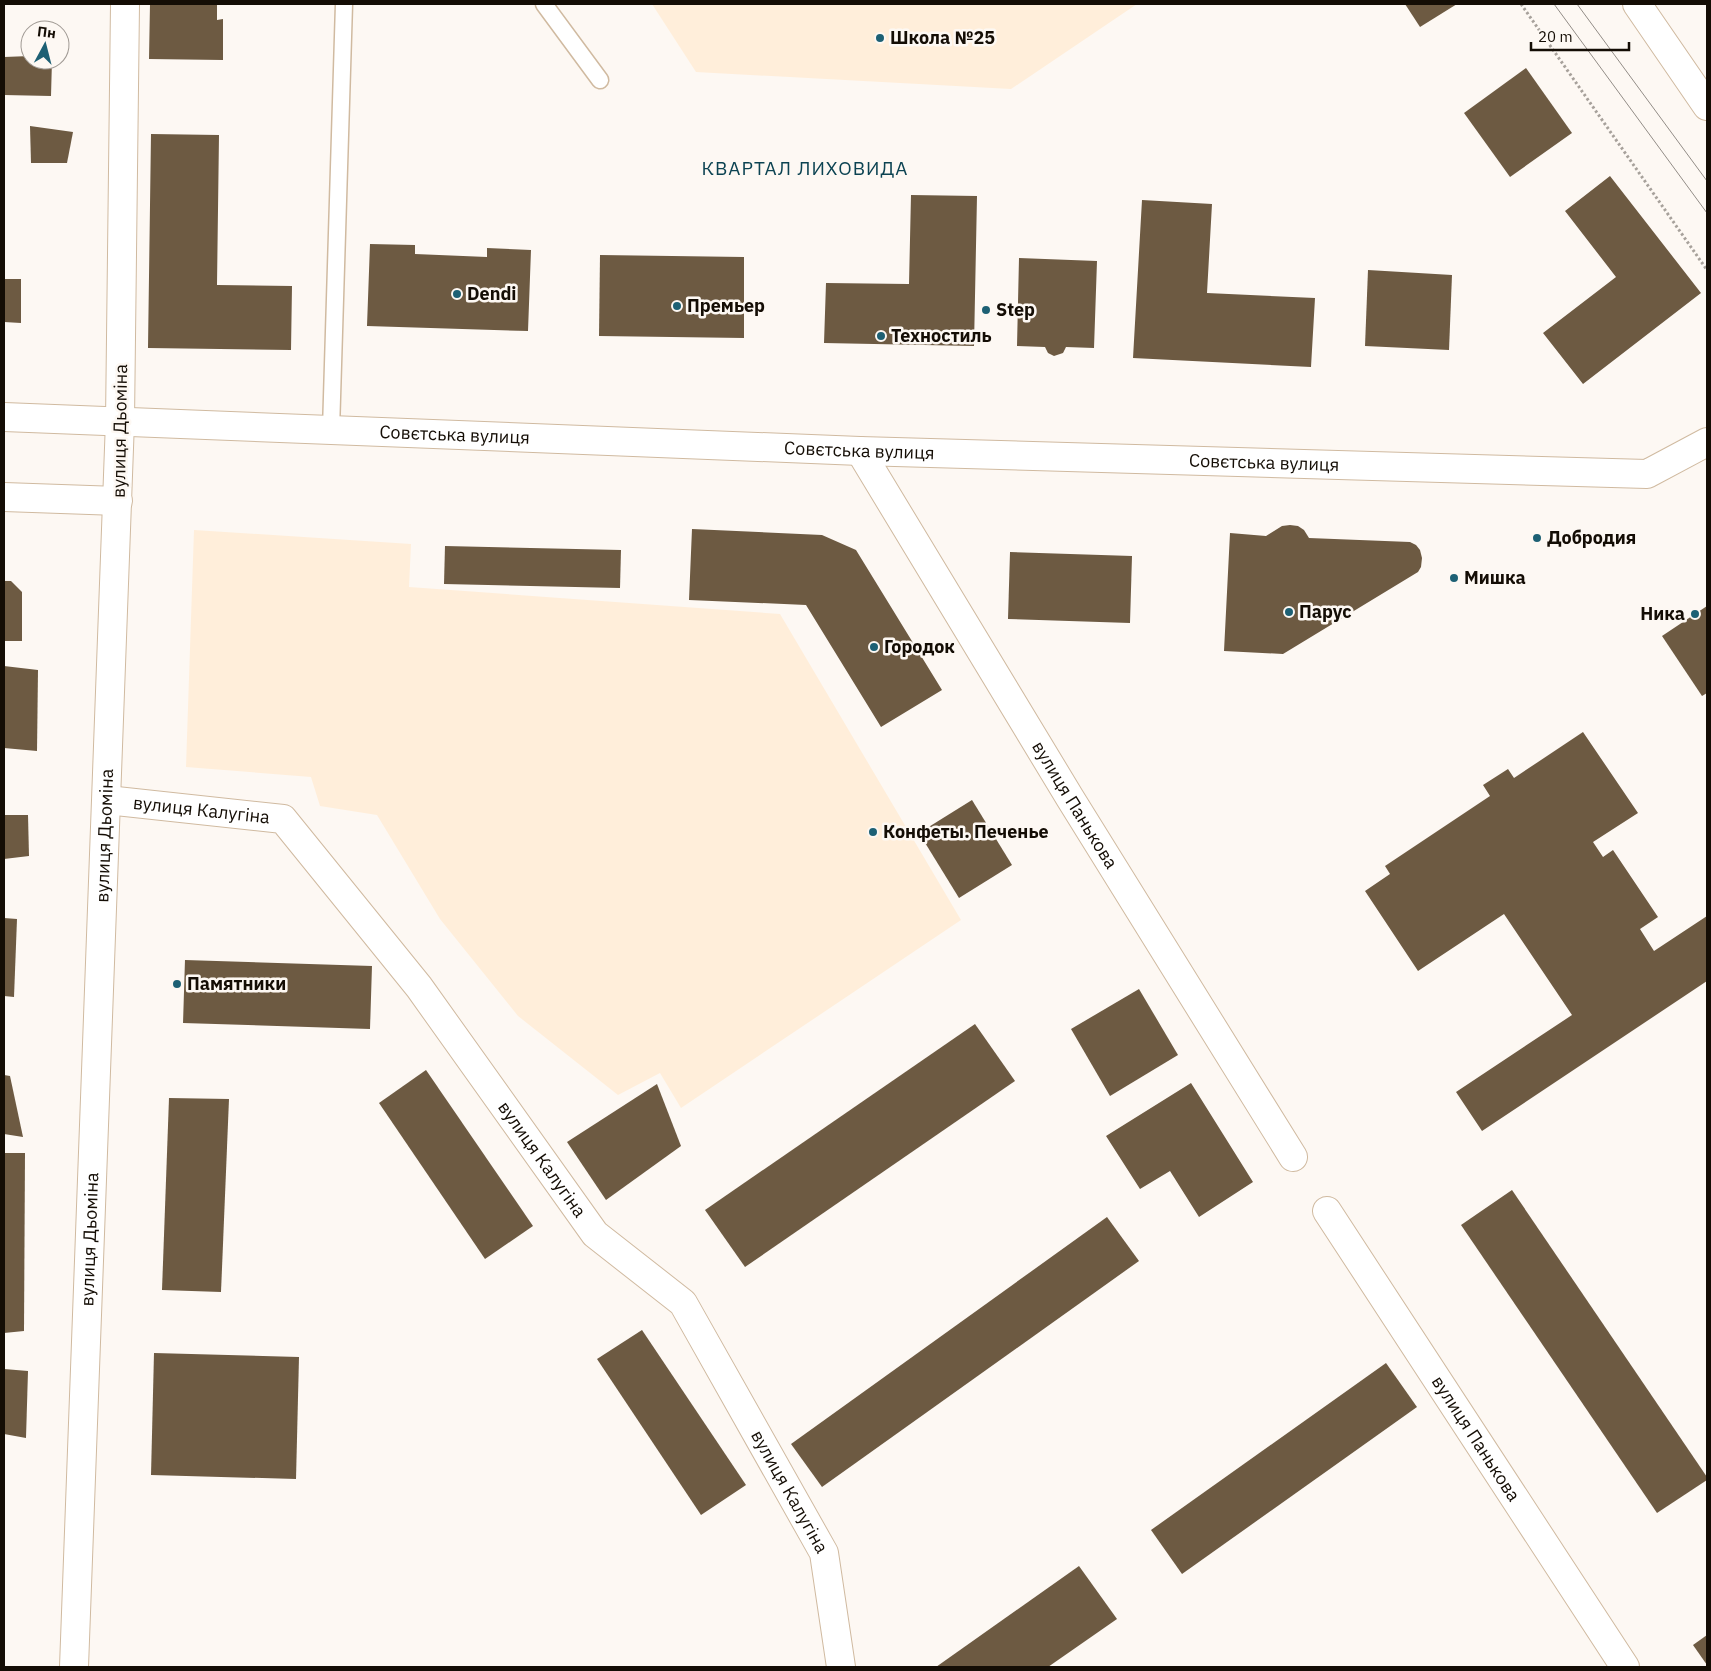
<svg xmlns="http://www.w3.org/2000/svg" width="1711" height="1671" font-family="'IBM Plex Sans',sans-serif">
  <rect width="100%" height="100%" fill="#fdf8f3"/>
  <g fill="#ffeeda">
    <polygon points="652,4 1137,4 1011,89 696,72"/>
    <polygon points="194,530 411,544 409,587 780,614 961,920 681,1108 660,1073 618,1095 518,1016 440,919 377,815 320,806 311,777 186,767"/>
  </g>
  <g fill="#6d5a42">
    <polygon points="150,4 217,4 217,20 223,19 223,60 149,59"/>
    <polygon points="1405,4 1457,4 1420,27"/>
    <polygon points="30,56 30,60 52,60 51,96 4,95 4,57"/>
    <polygon points="1526,68 1572,133 1510,177 1464,113"/>
    <polygon points="30,126 73,132 67,163 31,163"/>
    <polygon points="151,134 219,135 217,285 292,286 291,350 148,348"/>
    <polygon points="1610,176 1701,293 1583,384 1543,333 1616,277 1565,211"/>
    <polygon points="911,195 977,196 974,346 824,343 826,283 909,284"/>
    <polygon points="1142,200 1212,204 1207,293 1315,298 1311,367 1133,358"/>
    <polygon points="370,244 415,245 415,254 487,257 487,248 531,250 528,331 367,326"/>
    <polygon points="600,255 744,257 744,338 599,336"/>
    <polygon points="1019,258 1097,261 1094,348 1066,347 1063,353 1054,356 1048,353 1045,347 1017,346"/>
    <polygon points="1368,270 1452,275 1449,350 1365,346"/>
    <polygon points="4,279 21,279 21,323 4,322"/>
    <polygon points="1290,525 1298,526 1304,530 1309,538 1410,542 1416,545 1420,550 1422,558 1421,567 1418,572 1283,654 1224,651 1230,533 1266,536 1282,526"/>
    <polygon points="692,529 822,535 856,550 942,690 881,727 806,605 689,600"/>
    <polygon points="445,546 621,550 620,588 444,584"/>
    <polygon points="1010,552 1132,556 1130,623 1008,619"/>
    <polygon points="4,581 11,581 22,592 22,641 4,641"/>
    <polygon points="1707,606 1707,693 1702,696 1662,636"/>
    <polygon points="4,666 38,670 37,751 4,748"/>
    <polygon points="1583,732 1638,813 1593,842 1603,857 1613,850 1658,917 1640,929 1654,951 1707,916 1707,981 1482,1131 1456,1092 1572,1015 1504,914 1418,971 1365,891 1390,874 1385,866 1490,796 1483,785 1508,769 1514,778"/>
    <polygon points="972,800 1012,865 959,898 919,833"/>
    <polygon points="4,815 28,815 29,856 4,859"/>
    <polygon points="4,918 17,919 14,997 4,996"/>
    <polygon points="185,960 372,966 370,1029 183,1023"/>
    <polygon points="1139,989 1178,1055 1110,1096 1071,1029"/>
    <polygon points="975,1024 1015,1081 745,1267 705,1210"/>
    <polygon points="426,1070 533,1226 485,1259 379,1103"/>
    <polygon points="4,1075 10,1076 23,1137 4,1134"/>
    <polygon points="1191,1083 1253,1182 1199,1217 1170,1171 1140,1189 1106,1136"/>
    <polygon points="657,1084 681,1146 606,1200 567,1142"/>
    <polygon points="169,1098 229,1099 221,1292 162,1290"/>
    <polygon points="4,1153 25,1153 24,1331 4,1333"/>
    <polygon points="1512,1190 1707,1477 1707,1480 1657,1513 1461,1225"/>
    <polygon points="1107,1217 1139,1261 822,1487 791,1444"/>
    <polygon points="642,1330 746,1485 701,1515 597,1359"/>
    <polygon points="154,1353 299,1357 296,1479 151,1475"/>
    <polygon points="1386,1363 1417,1407 1182,1574 1151,1530"/>
    <polygon points="4,1369 28,1371 26,1438 4,1434"/>
    <polygon points="1079,1566 1117,1619 1048,1667 936,1667"/>
    <polygon points="1707,1635 1707,1665 1693,1645"/>
  </g>
  <g fill="none" stroke-linecap="round" stroke-linejoin="round">
    <g stroke="#d0baa0" stroke-width="19">
      <g id="lane">
        <polyline points="544,4 600,80"/>
        <polyline points="331,430 344,4"/>
      </g>
    </g>
    <g stroke="#d0baa0" stroke-width="30">
      <g id="street">
        <path id="s1" d="M860,451L1070,798L1293,1157"/>
        <polyline points="4,497 118,501"/>
        <path id="s2" d="M107,800L283,819L419,987L595,1234L683,1303L824,1553L841,1667"/>
        <path id="s3" d="M1327,1211L1625,1667"/>
        <path id="s4" d="M74,1667L120,421"/>
      </g>
    </g>
    <g stroke="#d0baa0" stroke-width="30">
      <g id="secondary">
        <polyline points="1637,4 1707,106"/>
        <polyline points="120,421 125,4"/>
      </g>
    </g>
    <g stroke="#d0baa0" stroke-width="30">
      <g id="primary">
        <path id="s5" d="M4,417L860,451L1647,474L1707,442"/>
      </g>
    </g>
    <polyline stroke="#a7a19b" stroke-width="3" stroke-dasharray="2.5 2.5" stroke-linecap="butt" points="1521,4 1707,270"/>
    <use href="#lane" stroke="#fff" stroke-width="16"/>
    <use href="#street" stroke="#fff" stroke-width="28"/>
    <use href="#secondary" stroke="#fff" stroke-width="28"/>
    <use href="#primary" stroke="#fff" stroke-width="28"/>
    <g stroke="#938d87" stroke-width="1">
      <polyline points="1554,4 1707,213"/>
      <polyline points="1577,4 1707,181"/>
    </g>
  </g>
  <g fill="#1d6074" stroke="#fdf8f3" stroke-width="2">
    <circle cx="880" cy="38" r="5"/>
    <circle cx="457" cy="294" r="5"/>
    <circle cx="677" cy="306" r="5"/>
    <circle cx="986" cy="310" r="5"/>
    <circle cx="881" cy="336" r="5"/>
    <circle cx="1537" cy="538" r="5"/>
    <circle cx="1454" cy="578" r="5"/>
    <circle cx="1289" cy="612" r="5"/>
    <circle cx="1695" cy="614" r="5"/>
    <circle cx="874" cy="647" r="5"/>
    <circle cx="873" cy="832" r="5"/>
    <circle cx="177" cy="984" r="5"/>
  </g>
  <g text-anchor="middle" stroke-width="5" stroke-linejoin="round" paint-order="stroke">
    <g font-size="18" font-weight="bold" fill="#140d05" stroke="#fdf8f3" text-anchor="start">
      <text x="890" y="44">Школа №25</text>
      <text x="467" y="300">Dendi</text>
      <text x="687" y="312">Премьер</text>
      <text x="996" y="316">Step</text>
      <text x="891" y="342">Техностиль</text>
      <text x="1547" y="544">Добродия</text>
      <text x="1464" y="584">Мишка</text>
      <text x="1299" y="618">Парус</text>
      <text x="1685" y="620" text-anchor="end">Ника</text>
      <text x="884" y="653">Городок</text>
      <text x="883" y="838">Конфеты. Печенье</text>
      <text x="187" y="990">Памятники</text>
    </g>
    <g font-size="18" fill="#140d05" stroke="#fdf8f3">
      <text transform="translate(120 431) rotate(-89)" y="6">вулиця Дьоміна</text>
      <text dy="6" stroke="none"><textPath href="#s5" startOffset="451">Совєтська вулиця</textPath></text>
      <text dy="6" stroke="none"><textPath href="#s5" startOffset="856">Совєтська вулиця</textPath></text>
      <text dy="6" stroke="none"><textPath href="#s5" startOffset="1261">Совєтська вулиця</textPath></text>
      <text dy="6" stroke="none"><textPath href="#s1" startOffset="414">вулиця Панькова</textPath></text>
      <text dy="6" stroke="none"><textPath href="#s2" startOffset="95">вулиця Калугіна</textPath></text>
      <text dy="6" stroke="none"><textPath href="#s4" startOffset="832">вулиця Дьоміна</textPath></text>
      <text dy="6" stroke="none"><textPath href="#s2" startOffset="605">вулиця Калугіна</textPath></text>
      <text dy="6" stroke="none"><textPath href="#s4" startOffset="428">вулиця Дьоміна</textPath></text>
      <text dy="6" stroke="none"><textPath href="#s3" startOffset="272">вулиця Панькова</textPath></text>
      <text dy="6" stroke="none"><textPath href="#s2" startOffset="1025">вулиця Калугіна</textPath></text>
    </g>
    <g font-size="19" letter-spacing="1" fill="#0c4352" stroke="#fdf8f3">
      <text x="805" y="175">КВАРТАЛ ЛИХОВИДА</text>
    </g>
  </g>
  <rect width="1711" height="1671" fill="none" stroke="#140d05" stroke-width="10"/>
  <g transform="translate(45 45) rotate(7)"><circle r="24" fill="#fdf8f3" stroke="#a09a94"/>
  <path d="M0-4L9 19L0 12L-9 19Z" fill="#1d6074"/>
  <text y="-8" font-size="14" font-weight="bold" text-anchor="middle" fill="#140d05">Пн</text>
  </g>
  <path d="M1531 42v8h98v-8" fill="none" stroke="#140d05" stroke-width="2.5"/>
  <text x="1538" y="42" font-size="15" fill="#140d05" stroke="#fdf8f3" stroke-width="4" paint-order="stroke">20 m</text>
</svg>
